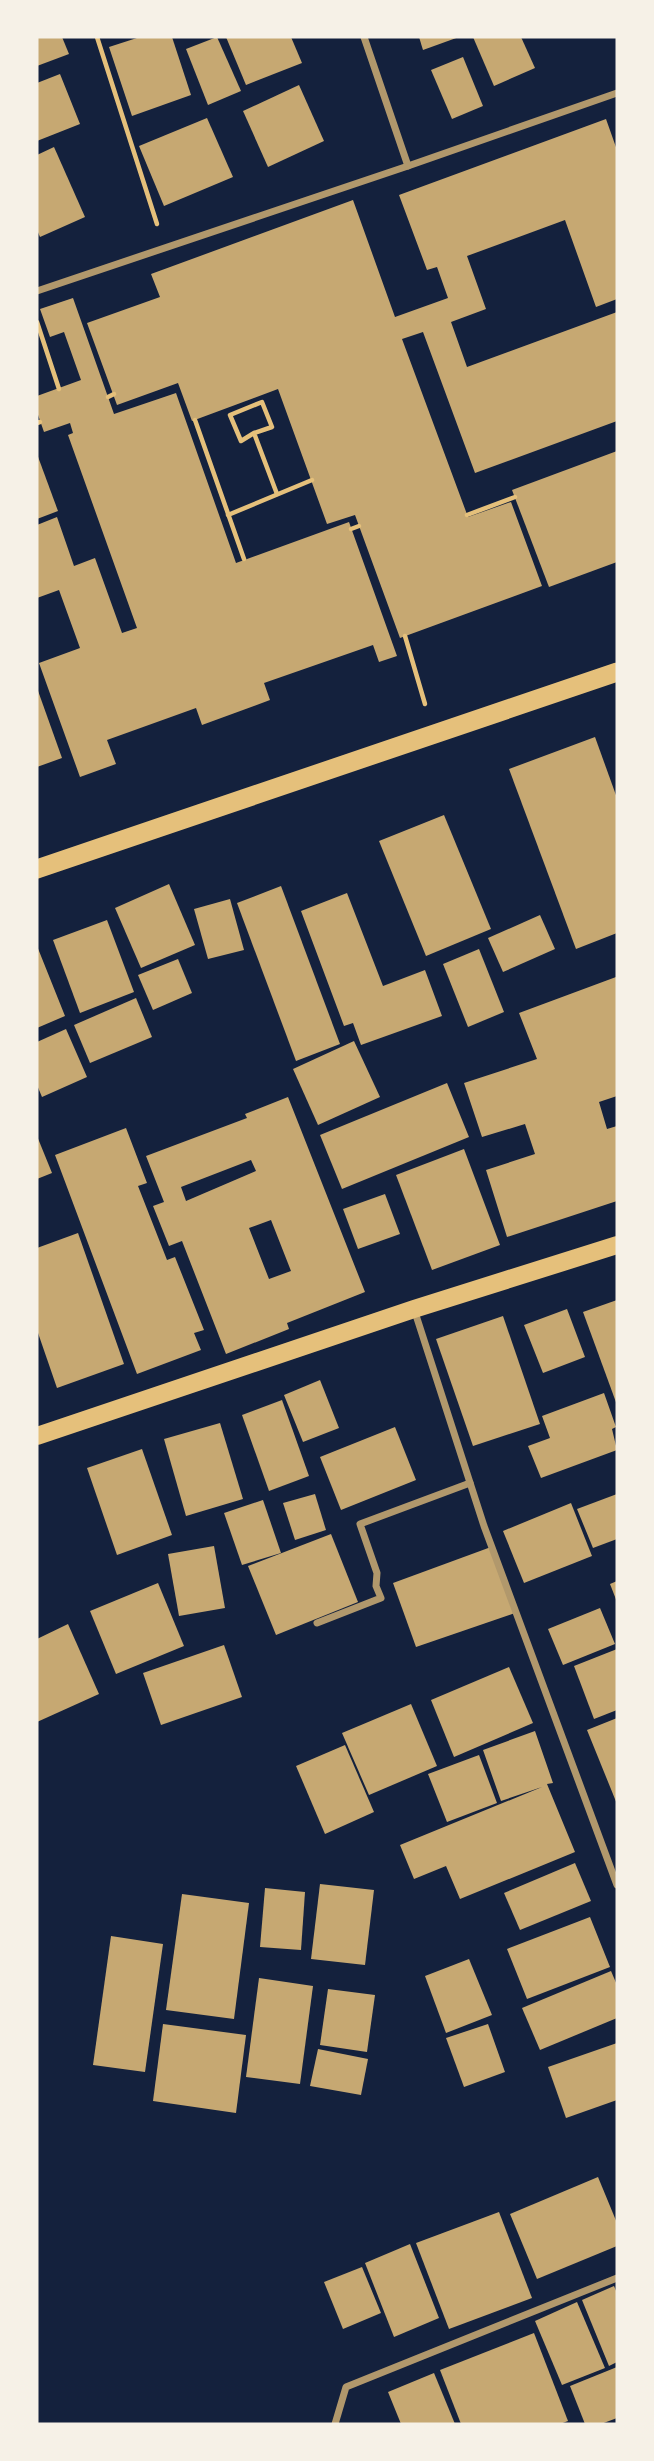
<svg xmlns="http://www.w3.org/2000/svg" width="654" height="2461" font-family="'Source Serif 4',serif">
  <rect width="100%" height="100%" fill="#14213d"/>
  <g fill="#c6a872" fill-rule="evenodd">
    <polygon points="37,37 62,37 69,54 37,66"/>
    <polygon points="140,37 172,37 191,95 132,116 109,47"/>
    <polygon points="217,37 241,91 208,105 186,49"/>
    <polygon points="226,37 291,37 302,63 246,85"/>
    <polygon points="419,37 459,37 423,50"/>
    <polygon points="473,37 521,37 535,68 494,86"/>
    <polygon points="463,57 483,106 452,119 431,70"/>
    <polygon points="60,74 80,124 37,141 37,83"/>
    <polygon points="299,85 324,141 268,167 243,111"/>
    <polygon points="207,118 233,177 164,206 139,146"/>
    <polygon points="606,119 617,150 617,299 596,307 565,220 467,256 486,309 451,322 467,367 617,312 617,421 475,473 423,332 402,339 468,517 511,502 542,586 400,638 355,515 327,524 278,389 192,421 178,383 117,405 87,323 160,297 151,274 353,200 395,317 448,298 437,267 427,270 399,195"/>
    <polygon points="54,147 85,217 40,237 37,230 37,155"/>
    <polygon points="73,298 114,414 176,393 236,563 349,522 397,656 379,662 373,645 264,683 270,700 202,725 196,708 107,740 116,764 80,777 39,663 80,648 59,590 37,598 37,525 57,517 74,566 95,558 122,633 137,628 68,435 73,433 70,423 44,432 37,412 37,396 81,380 64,332 50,337 40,309"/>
    <polygon points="617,451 617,562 549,587 512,490"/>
    <polygon points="37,454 58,511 37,519"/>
    <polygon points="37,688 62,758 37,767"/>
    <polygon points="595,737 617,798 617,933 576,949 509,769"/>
    <polygon points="444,815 491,929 426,956 379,841"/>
    <polygon points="169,884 195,945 141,968 115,908"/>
    <polygon points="281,886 340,1044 296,1061 237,903"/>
    <polygon points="347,893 383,986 425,970 442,1016 361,1045 353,1023 344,1026 301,911"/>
    <polygon points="230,899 244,950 208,959 194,909"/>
    <polygon points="540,915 555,949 503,972 488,938"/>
    <polygon points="107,920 134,992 80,1013 53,940"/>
    <polygon points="37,946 65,1016 37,1028"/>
    <polygon points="479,949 504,1012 468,1027 443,964"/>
    <polygon points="178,959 192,993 153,1010 138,975"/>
    <polygon points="616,977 617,1096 599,1102 607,1129 617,1126 617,1201 507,1237 486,1170 535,1154 525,1124 482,1137 464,1083 537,1059 519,1013"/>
    <polygon points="136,998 152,1037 90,1063 74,1025"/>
    <polygon points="66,1029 87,1077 42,1097 37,1085 37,1042"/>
    <polygon points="354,1041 380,1097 318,1125 293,1069"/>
    <polygon points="447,1083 469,1137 342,1189 320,1135"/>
    <path d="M288,1097L365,1292L287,1323L289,1329L226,1354L182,1241L169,1246L153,1206L164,1202L146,1156L247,1118L245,1114ZM251,1160L256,1171L186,1201L181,1187ZM271,1220L291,1271L269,1279L249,1228Z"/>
    <polygon points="126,1128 147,1183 138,1186 167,1260 175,1257 204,1330 194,1333 201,1350 137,1374 55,1155"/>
    <polygon points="37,1136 52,1173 37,1179"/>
    <polygon points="464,1149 500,1245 432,1270 396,1175"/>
    <polygon points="385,1194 400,1234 358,1249 343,1209"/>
    <polygon points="78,1233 124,1364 57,1388 37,1330 37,1248"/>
    <polygon points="617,1300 617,1405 583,1312"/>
    <polygon points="567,1309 585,1357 543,1373 524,1325"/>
    <polygon points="503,1316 540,1424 473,1446 436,1339"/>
    <polygon points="320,1380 339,1428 303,1442 284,1395"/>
    <polygon points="604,1393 616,1427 612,1429 617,1450 541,1478 528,1446 550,1438 542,1416"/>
    <polygon points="282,1400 309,1476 269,1491 242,1415"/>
    <polygon points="220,1423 243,1499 186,1516 164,1439"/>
    <polygon points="395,1427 416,1480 341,1510 320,1457"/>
    <polygon points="142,1449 172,1535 117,1555 87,1468"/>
    <polygon points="315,1494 326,1530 295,1540 283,1503"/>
    <polygon points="617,1494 617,1539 593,1548 577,1509"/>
    <polygon points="263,1500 281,1553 242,1565 224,1513"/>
    <polygon points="571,1503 592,1556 524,1583 503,1531"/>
    <polygon points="331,1534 358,1602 276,1635 248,1566"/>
    <polygon points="214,1546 225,1608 179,1616 168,1554"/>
    <polygon points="491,1547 515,1613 416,1647 393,1583"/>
    <polygon points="617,1581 617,1602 610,1584"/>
    <polygon points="158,1583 184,1646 116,1674 90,1611"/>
    <polygon points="600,1608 615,1644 563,1665 548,1629"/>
    <polygon points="68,1624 99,1694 37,1722 37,1639"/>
    <polygon points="224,1645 242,1697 161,1725 143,1673"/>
    <polygon points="617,1649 617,1710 594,1719 574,1666"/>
    <polygon points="509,1667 533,1723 454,1757 431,1700"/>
    <polygon points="411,1704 437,1766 369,1795 342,1733"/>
    <polygon points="617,1718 617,1804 587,1730"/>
    <polygon points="535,1731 553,1783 547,1784 575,1852 460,1899 446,1866 414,1879 400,1845 542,1787 501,1801 483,1750"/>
    <polygon points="345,1745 374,1812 325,1834 296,1766"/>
    <polygon points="479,1755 497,1803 447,1822 428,1774"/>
    <polygon points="575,1863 591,1901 520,1930 504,1893"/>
    <polygon points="320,1884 374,1890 365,1965 311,1959"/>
    <polygon points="265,1888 305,1892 301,1950 260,1947"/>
    <polygon points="182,1894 249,1903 234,2019 166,2010"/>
    <polygon points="590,1917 610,1967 527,1999 507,1949"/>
    <polygon points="111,1936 163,1944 145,2072 93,2065"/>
    <polygon points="469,1959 492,2015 446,2033 425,1976"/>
    <polygon points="611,1971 617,1985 617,2018 540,2050 522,2008"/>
    <polygon points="259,1978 313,1986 300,2084 246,2077"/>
    <polygon points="328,1989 375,1995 367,2052 320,2045"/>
    <polygon points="163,2024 246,2035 236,2113 153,2101"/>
    <polygon points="488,2024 505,2072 464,2087 446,2038"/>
    <polygon points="617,2043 617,2100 566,2118 548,2067"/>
    <polygon points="318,2049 368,2059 361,2095 310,2086"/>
    <polygon points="598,2177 617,2223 617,2246 537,2279 510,2214"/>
    <polygon points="499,2212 532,2298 449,2329 416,2243"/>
    <polygon points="410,2244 439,2318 394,2337 365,2263"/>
    <polygon points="362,2267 381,2313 343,2329 324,2282"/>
    <polygon points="614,2286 617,2293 617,2362 609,2366 582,2300"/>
    <polygon points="577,2302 605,2368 562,2385 535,2321"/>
    <polygon points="534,2333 568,2421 560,2424 461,2424 440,2370"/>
    <polygon points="617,2367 617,2418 601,2424 585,2424 570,2386"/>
    <polygon points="434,2373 455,2424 401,2424 388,2392"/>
  </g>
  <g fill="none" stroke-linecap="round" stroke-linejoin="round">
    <g stroke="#e5c07b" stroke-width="4.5">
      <polyline points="97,37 157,224"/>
      <polyline points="37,322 59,389"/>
      <polyline points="108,397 114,394"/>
      <polyline points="195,420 244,559"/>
      <polyline points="37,423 40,422"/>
      <polyline points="254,433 241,441 230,415 262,402 272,427 254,433 277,494"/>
      <polyline points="228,515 312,480"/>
      <polyline points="467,515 515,497"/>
      <polyline points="351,529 359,526"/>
      <polyline points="405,636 425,704"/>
    </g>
    <g stroke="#b1986c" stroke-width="7">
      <polyline points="364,37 408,166"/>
      <polyline points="37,291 408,166 617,93"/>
      <polyline points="414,1309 484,1526 617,1885"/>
      <polyline points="317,1623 381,1598 376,1586 377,1573 360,1524 470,1483"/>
      <polyline points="335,2424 346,2387 617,2278"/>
    </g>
    <polyline stroke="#e5c07b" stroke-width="18" points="37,1436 414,1309 617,1245"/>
    <polyline stroke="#e5c07b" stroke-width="19" points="37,869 617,672"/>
  </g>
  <rect width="654" height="2461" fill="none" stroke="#f6f1e7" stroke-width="77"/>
</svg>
